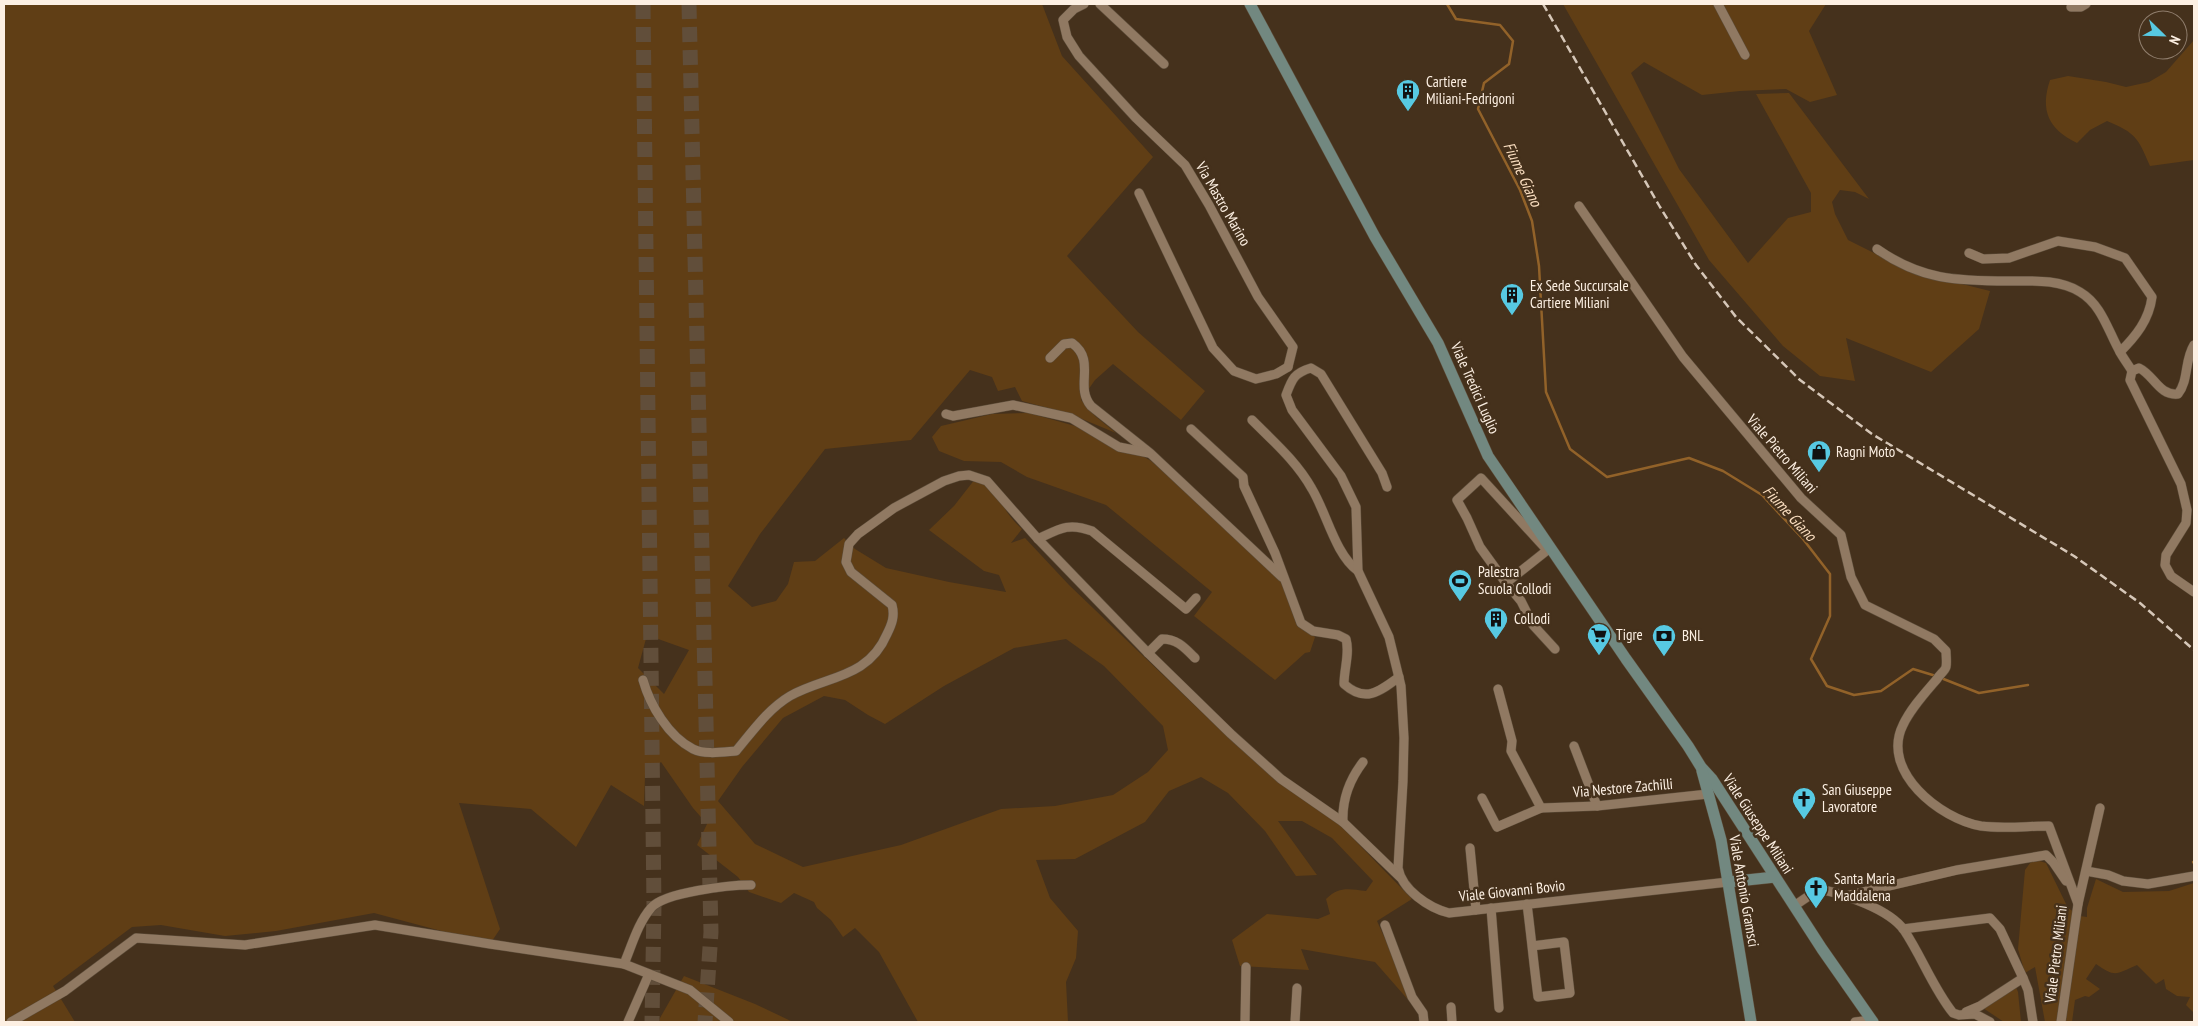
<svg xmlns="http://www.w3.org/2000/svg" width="2198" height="1026" font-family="'PT Sans Narrow',sans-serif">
  <rect width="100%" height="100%" fill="#45311c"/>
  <g fill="#603e15" fill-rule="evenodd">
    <path d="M4,4H1042L1062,56L1153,157L1067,256L1138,332L1205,391L1181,420L1113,364L1095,380L1081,400L1095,416L1116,433L1070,414L1022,401L1015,387L998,391L992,377L970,370L911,440L825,449L760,534L728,586L752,607L776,601L788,584L794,562L815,561L844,538L855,549L886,568L949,582L1006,592L999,575L984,571L929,530L954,506L975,479L993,481C1000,501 1006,515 1022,529L1011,543L1025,538L1069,585L1211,721L1280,783L1337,822L1412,899L1377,921L1417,1010L1375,962L1301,949L1309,970L1240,966L1232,940L1267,914L1318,919L1330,914L1326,899C1339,886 1349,889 1366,891L1373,881L1332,838L1302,821H1278L1317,875L1296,876L1265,831L1228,793L1201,777L1169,791L1145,822L1075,859L1036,860L1050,898L1078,931L1076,958L1066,982L1068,1022H918L879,952L855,928L843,937L831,920L817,908L814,902L794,893L781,903L749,892L738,877L697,845L707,824L693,808L661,762L645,775L644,806L611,785L576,847L531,809L459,803L500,929L490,944L374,913L276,931L225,936L161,925L132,927L53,986L75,1022H4ZM647,635L689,650L664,694L638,668ZM1066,639L1104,666L1163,726L1168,750L1148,772L1113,795L1055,806L1001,809L901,845L803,867L755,844L718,801L742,767L783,718L824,696L845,700L868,715L885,724L944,686L1014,648Z"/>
    <polygon points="1563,4 1826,4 1809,31 1837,95 1810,102 1786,89 1740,91 1702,95 1644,62 1631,73 1679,169 1748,263 1788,218 1811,212 1811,193 1756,94 1789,93 1869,199 1855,192 1840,190 1832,202 1835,214 1848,240 1910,271 1990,291 1979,329 1931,372 1846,338 1855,381 1820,376 1783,346 1709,260"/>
    <path d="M2194,40V160L2150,166C2138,138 2136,133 2107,121L2090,130L2077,143C2048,129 2040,110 2050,80L2068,76L2106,82L2126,87L2149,82L2166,72Z"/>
    <polygon points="1029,413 1082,428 1124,445 1151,461 1279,574 1297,626 1315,637 1310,652 1305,653 1275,680 1194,616 1212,592 1106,505 1027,477 1001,462 964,461 939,451 932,437 941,426 992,414"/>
    <path d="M2033,859L2046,863L2068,908L2080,916L2087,917V908L2096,879L2123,892L2169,891L2194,883V1013L2186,1005L2190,997L2177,996L2166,989L2164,979L2156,984L2137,965C2116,974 2116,978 2096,964L2086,979L2100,989L2089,997L2085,996L2075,1000L2072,1022H2045L2035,967L2025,973L2018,949L2025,870Z"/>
    <polygon points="684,976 755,1004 793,1022 659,1022 660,1018"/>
    <polygon points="2014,983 2018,992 2021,1022 2004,1022 1980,1006"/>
  </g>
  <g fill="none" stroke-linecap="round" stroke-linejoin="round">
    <g stroke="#926229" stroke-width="2.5">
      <polyline points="1447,4 1456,19 1500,25 1513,41 1509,64 1484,83 1478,109 1520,190 1532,221 1539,266 1546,392 1570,449 1607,477 1689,458 1723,471 1762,495 1803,539 1830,574 1830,616 1811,659 1827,686 1854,695 1881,691 1913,669 1936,676"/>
      <polyline points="1941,678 1979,693 2028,685"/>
      <polyline points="2193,862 2194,863"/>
    </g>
    <g stroke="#614e3a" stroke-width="15" stroke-dasharray="15 8" stroke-linecap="butt">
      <polyline points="643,4 654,906 652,1022"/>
      <polyline points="689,4 711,932 705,1022"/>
    </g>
    <g stroke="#5d4d3a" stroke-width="10">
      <g id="street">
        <polyline points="1084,4 1074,9 1063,20 1067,37 1079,56 1136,118 1185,165 1209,205 1258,297 1293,347 1288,367"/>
        <polyline points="1100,4 1164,64"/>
        <polyline points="1718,4 1745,55"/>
        <polyline points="2071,7 2081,7 2086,4"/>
        <polyline points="1139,193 1213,348 1234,371 1256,379 1276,374 1288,367"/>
        <path d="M1579,206L1683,357L1801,498L1841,535L1851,577L1865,605L1934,639L1946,651C1946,656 1947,663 1946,667C1945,671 1939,675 1937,679C1925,693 1911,708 1903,725C1880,771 1940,819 1981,826C2003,829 2027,826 2049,826L2078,904"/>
        <path d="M1877,249C1921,280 1957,281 2009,281C2032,281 2059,279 2080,292C2102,305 2108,331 2120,352C2123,358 2128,364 2132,371"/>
        <path d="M1969,253L1983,259L2009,258L2058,241L2095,247L2125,258L2152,297C2149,320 2136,336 2120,352"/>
        <path d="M2194,345C2184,361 2189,380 2178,394C2159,396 2154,375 2139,368L2132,371L2130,380L2181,484L2187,510L2186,523L2166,555L2165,565L2171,576L2194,592"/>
        <path d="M1050,358L1064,344L1072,343C1097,361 1074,386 1091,406L1150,453L1282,577"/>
        <polyline points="946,414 953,416 1013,405 1071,418 1119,447 1149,453"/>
        <path d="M1252,420C1274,442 1297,462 1312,489C1327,514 1335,554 1358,571"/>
        <path d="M1191,429L1243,477L1244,486L1275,553L1301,623L1313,631L1338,635L1346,639C1350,653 1344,669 1344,684C1365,703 1379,692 1399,677"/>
        <path d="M1387,487L1382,473L1321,374L1311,368C1294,373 1292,379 1286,395L1292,410L1341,476L1356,507L1358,571L1389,637L1401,686L1404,738L1403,781L1398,868C1402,890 1429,908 1449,913L1728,882"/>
        <path d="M1038,539C1059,529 1068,522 1092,531L1186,609L1196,598"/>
        <polyline points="1550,548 1506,583 1521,601 1533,625 1555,649"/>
        <polyline points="1506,583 1480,547 1467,518 1457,500 1481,478 1547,550"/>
        <path d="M1148,653L1162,639C1177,639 1184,647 1195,658"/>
        <path d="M643,680C650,705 668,736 693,749C705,755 723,752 736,751C752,732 768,709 790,696C825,676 868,679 887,634C892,624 895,616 892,605L851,572L846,562L849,544L858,534L894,508L944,481L959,476L969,475L987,481L1038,539L1148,653L1231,734L1281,779L1343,822L1400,877"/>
        <polyline points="1498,689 1512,741 1511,751 1541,808"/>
        <polyline points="1574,746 1597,806"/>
        <polyline points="1482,798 1497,827 1541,808 1597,806 1708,794"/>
        <path d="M1343,822C1342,800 1350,779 1363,762"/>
        <polyline points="1470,848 1476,910"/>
        <polyline points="2086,871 2108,875 2123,881 2148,884 2194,876"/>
        <polyline points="1846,896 1957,870 2046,855 2053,862 2066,881"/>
        <path d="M1527,904C1531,935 1534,966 1538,997L1570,993L1564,942L1532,946"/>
        <path d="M1794,906L1819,889C1844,894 1889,909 1904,930C1922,957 1933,988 1953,1013L1959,1015L1975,1014L1990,1022"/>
        <polyline points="1491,908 1499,1008"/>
        <polyline points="1385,925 1412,997 1423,1013 1424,1022"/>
        <polyline points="1903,929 1990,918 2000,929 2023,978"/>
        <path d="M624,964C632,945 638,923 651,908C664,892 730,885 751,885"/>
        <polyline points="1451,1007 1452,1022"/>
        <polyline points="1966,1012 1980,1006 2023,978 2028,990 2033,1022"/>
        <polyline points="11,1022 65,991 136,938 245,945 375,925 490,944 624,964 690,990 729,1022"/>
        <polyline points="628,1022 649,974"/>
        <polyline points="1245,1022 1246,967"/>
        <polyline points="1295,1022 1297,988"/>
        <polyline points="1855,1022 1871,1020"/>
        <polyline points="2061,1022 2078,904 2100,808"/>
      </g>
    </g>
    <g stroke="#5d4d3a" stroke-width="12">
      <g id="secondary">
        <polyline points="1250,4 1375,237 1438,343 1488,456 1626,659 1688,746 1701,767 1712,779 1822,949 1873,1022"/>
        <polyline points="1702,771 1721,840 1751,1022"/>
        <polyline points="1728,882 1775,877"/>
      </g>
    </g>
    <use href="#street" stroke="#907962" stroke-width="9"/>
    <use href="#secondary" stroke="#728880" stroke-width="11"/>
    <polyline stroke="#d6c7b8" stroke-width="2.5" stroke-dasharray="8 4" stroke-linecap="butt" points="1543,4 1660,207 1696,265 1736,317 1800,380 1872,434 2074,556 2140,603 2194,650"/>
  </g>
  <defs>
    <g id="building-pin" transform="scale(1.25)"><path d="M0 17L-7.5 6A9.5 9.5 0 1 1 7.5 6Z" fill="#57c9e2" stroke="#45311c"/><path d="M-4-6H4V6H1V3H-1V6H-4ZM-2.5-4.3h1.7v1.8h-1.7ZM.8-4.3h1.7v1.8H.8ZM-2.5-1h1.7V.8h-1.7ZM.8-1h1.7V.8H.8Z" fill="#111"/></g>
    <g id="shop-pin" transform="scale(1.25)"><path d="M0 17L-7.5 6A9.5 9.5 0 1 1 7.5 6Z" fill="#57c9e2" stroke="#45311c"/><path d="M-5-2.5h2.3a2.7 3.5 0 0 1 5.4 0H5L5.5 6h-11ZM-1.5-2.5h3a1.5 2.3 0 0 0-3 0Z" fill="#111"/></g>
    <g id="stadium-pin" transform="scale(1.25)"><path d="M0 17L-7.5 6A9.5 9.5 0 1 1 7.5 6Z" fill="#57c9e2" stroke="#45311c"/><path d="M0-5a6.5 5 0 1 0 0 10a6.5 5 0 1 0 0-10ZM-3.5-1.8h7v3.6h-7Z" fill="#111"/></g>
    <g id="supermarket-pin" transform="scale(1.25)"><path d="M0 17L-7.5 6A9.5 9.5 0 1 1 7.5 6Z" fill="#57c9e2" stroke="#45311c"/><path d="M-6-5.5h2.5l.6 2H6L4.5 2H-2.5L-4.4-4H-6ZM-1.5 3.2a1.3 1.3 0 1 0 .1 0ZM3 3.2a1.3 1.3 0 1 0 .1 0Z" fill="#111"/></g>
    <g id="bank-pin" transform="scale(1.25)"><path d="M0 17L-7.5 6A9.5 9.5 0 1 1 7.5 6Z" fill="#57c9e2" stroke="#45311c"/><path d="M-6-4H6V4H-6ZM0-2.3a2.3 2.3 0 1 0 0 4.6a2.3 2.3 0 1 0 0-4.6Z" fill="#111"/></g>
    <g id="church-pin" transform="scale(1.25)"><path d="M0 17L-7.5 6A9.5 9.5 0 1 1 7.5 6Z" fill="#57c9e2" stroke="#45311c"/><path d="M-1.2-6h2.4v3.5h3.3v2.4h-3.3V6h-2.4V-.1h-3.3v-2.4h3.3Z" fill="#111"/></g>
  </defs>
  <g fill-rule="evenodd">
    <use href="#building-pin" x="1408" y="91"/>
    <use href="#building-pin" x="1512" y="295"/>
    <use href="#shop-pin" x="1819" y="452"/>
    <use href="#stadium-pin" x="1460" y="581"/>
    <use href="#building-pin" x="1496" y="619"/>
    <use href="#supermarket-pin" x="1599" y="635"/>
    <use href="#bank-pin" x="1664" y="636"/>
    <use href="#church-pin" x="1804" y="799"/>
    <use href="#church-pin" x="1816" y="888"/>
  </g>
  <g text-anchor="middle" stroke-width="5" stroke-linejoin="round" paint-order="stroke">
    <g font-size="15" fill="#fdf0e3" stroke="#45311c" text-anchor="start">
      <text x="1426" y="87">Cartiere<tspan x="1426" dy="17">Miliani-Fedrigoni</tspan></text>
      <text x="1530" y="291">Ex Sede Succursale<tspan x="1530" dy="17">Cartiere Miliani</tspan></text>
      <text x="1836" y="457">Ragni Moto</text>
      <text x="1478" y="577">Palestra<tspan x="1478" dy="17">Scuola Collodi</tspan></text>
      <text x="1514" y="624">Collodi</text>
      <text x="1616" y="640">Tigre</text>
      <text x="1682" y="641">BNL</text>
      <text x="1822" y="795">San Giuseppe<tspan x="1822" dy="17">Lavoratore</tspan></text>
      <text x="1834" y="884">Santa Maria<tspan x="1834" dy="17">Maddalena</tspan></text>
    </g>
    <g font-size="15" fill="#fdf0e3" stroke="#45311c">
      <text transform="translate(1223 204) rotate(60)" y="5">Via Mastro Marino</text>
      <text transform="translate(1475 388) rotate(66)" y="5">Viale Tredici Luglio</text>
      <text transform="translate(1782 454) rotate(49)" y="5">Viale Pietro Miliani</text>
      <text transform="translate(1623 788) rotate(-5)" y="5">Via Nestore Zachilli</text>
      <text transform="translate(1758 824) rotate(57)" y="5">Viale Giuseppe Miliani</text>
      <text transform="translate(1512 891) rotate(-6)" y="5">Viale Giovanni Bovio</text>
      <text transform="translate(1744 891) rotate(80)" y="5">Viale Antonio Gramsci</text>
      <text transform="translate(2056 954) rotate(-83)" y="5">Viale Pietro Miliani</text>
    </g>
    <g font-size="16" font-style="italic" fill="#f9ddbf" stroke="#45311c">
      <text transform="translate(1523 174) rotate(65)" y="6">Fiume Giano</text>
      <text transform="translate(1790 513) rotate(47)" y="6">Fiume Giano</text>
    </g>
  </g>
  <rect width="2198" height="1026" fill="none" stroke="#fdf0e3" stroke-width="10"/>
  <g transform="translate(2163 35) rotate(113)"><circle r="24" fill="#45311c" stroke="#8f7d6c"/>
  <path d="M0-4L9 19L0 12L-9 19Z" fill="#57c9e2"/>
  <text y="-8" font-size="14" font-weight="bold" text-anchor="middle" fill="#fdf0e3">N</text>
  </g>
</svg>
